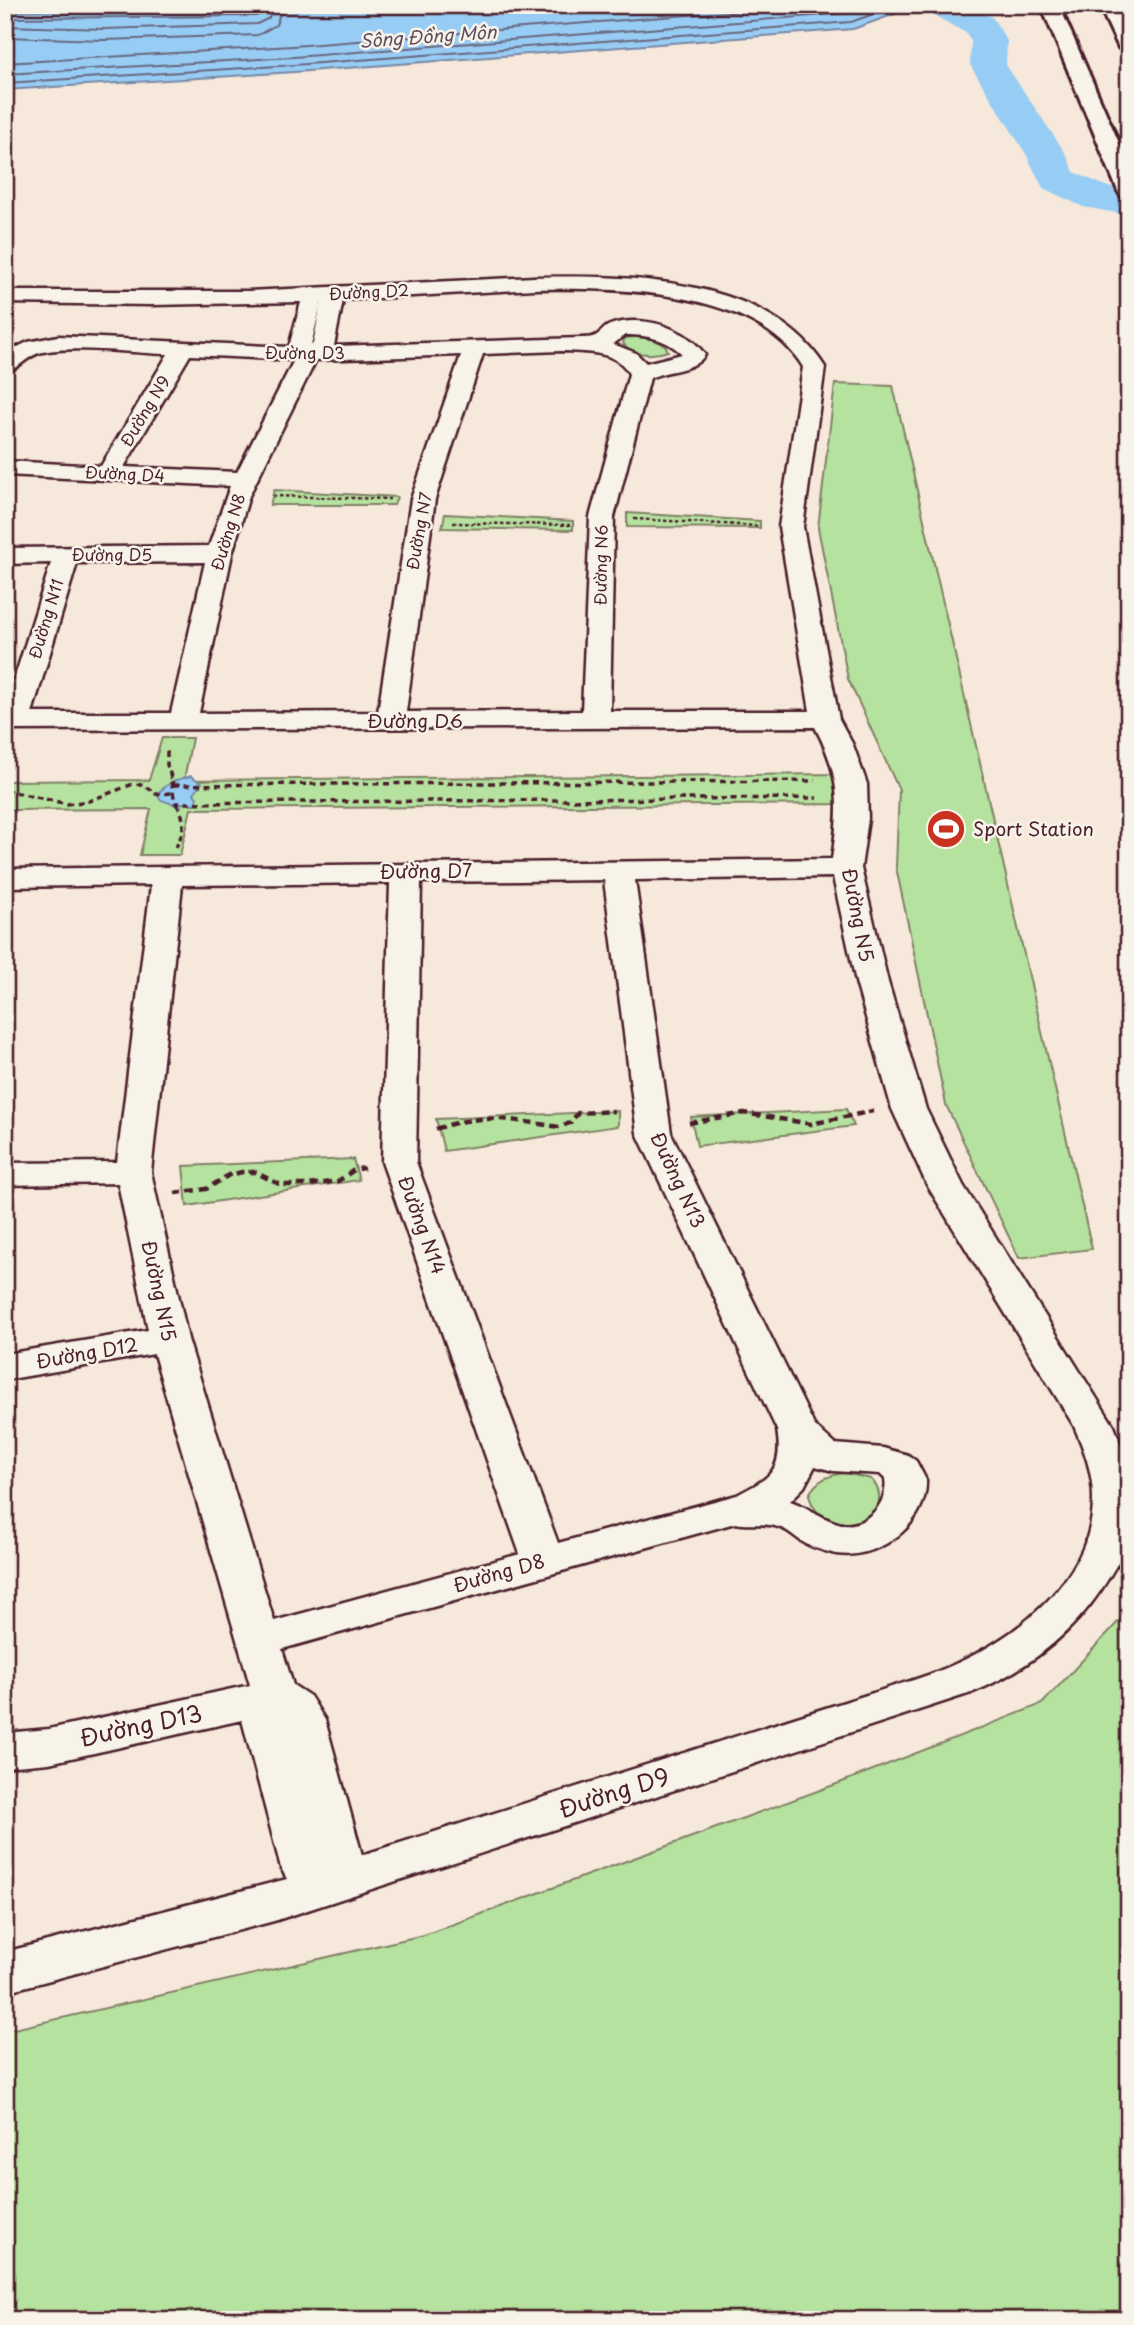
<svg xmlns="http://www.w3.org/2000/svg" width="1134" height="2325" font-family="'Playpen Sans',sans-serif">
  <rect width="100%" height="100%" fill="#f6e8da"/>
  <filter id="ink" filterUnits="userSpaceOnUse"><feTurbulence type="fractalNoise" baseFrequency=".0143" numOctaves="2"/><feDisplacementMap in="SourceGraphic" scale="14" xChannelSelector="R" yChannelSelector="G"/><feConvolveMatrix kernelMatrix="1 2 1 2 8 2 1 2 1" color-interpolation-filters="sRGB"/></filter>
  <g filter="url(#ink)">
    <g fill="#b5e29f" stroke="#808065" stroke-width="2">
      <path d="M644,336L665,345L668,351C654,356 632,356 623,343L625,338Z"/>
      <polygon points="835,384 893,386 1092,1249 1019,1258 946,1105 896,867 899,790 848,679 818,528"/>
      <polygon points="274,490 397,497 394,505 270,505"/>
      <polygon points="627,513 760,521 760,528 627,527"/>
      <polygon points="445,514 573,521 573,530 442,528"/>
      <polygon points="162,738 192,738 184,780 848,774 853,804 191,809 180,855 140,855 151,809 5,810 5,781 149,780"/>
      <polygon points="846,1109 854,1126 697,1146 691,1117"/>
      <polygon points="618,1111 618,1126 444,1151 436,1119"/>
      <polygon points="353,1159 359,1180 187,1206 183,1166"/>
      <path d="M845,1473L871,1479C905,1517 822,1548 809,1495C816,1480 829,1475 845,1473Z"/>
      <polygon points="1129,1610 1129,2320 5,2320 5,2031 424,1935 842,1782 1042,1704"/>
    </g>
    <g fill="#97cdf5" stroke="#7887a4" stroke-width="2">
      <polygon points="364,5 920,5 853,29 295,72 5,90 5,11 66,10 103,14"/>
      <polygon points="191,776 202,783 194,793 197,798 195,804 177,803 182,807 161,800 156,794 173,781"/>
    </g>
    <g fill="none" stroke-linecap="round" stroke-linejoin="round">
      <g stroke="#69657c" stroke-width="2">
        <polyline points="5,18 256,16 262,13 264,5"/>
        <polyline points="5,26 104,29 257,24 269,18 273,5"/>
        <polyline points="5,37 104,40 258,35 276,25 283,5"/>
        <polyline points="5,63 293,46 818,5"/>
        <polyline points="5,74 294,57 850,13 873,5"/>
        <polyline points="5,83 294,65 851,22 899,5"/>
      </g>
      <polygon fill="#97cdf5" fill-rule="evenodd" points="923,5 967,5 993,18 1007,41 1006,65 1066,154 1074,172 1108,187 1129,190 1129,215 1083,207 1043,188 1026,154 970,65 971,41 966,33 928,12"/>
      <g stroke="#4a1f2b" stroke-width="5">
        <path id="street" d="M534,277C628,275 769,277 825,367L803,527L839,719L853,745L867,784L868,819L861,868L888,982L926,1109L963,1185L1114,1426C1127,1459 1129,1474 1129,1509C1129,1517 1130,1527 1129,1535C1126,1549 1118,1563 1111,1574C1079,1629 1030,1669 971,1693L274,1921L5,1992V1952L287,1879L281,1868L242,1720L49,1763L5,1767V1733L49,1729L250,1685L154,1354L5,1380V1354L148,1330L118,1183L5,1185V1163L117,1162L151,885L5,887V869L832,859C840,806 841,776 815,727L5,730V708L51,563L5,564V548L209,546L230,486L5,475V461L101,466L168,354C134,353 73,345 43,352C27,355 19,369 5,373V353L28,342L58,336L289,347L301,302L151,305L5,303V291H248ZM534,289C615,288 755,288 803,367L779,527L810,711H610L614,517L650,378C669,369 693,372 705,355C686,327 642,314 610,325C604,327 602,332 597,335C593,338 585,338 581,338L334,346L343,300ZM321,303L313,344L311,345L321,304ZM626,335C647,335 667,339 682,354L646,363L636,353L613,344ZM561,351C584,352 618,350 629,374L590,517L582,711L406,712L435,499L483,354ZM190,355L294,360L237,472L124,467ZM461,355L411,499L378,712L199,713L232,554L249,496L316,360ZM205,562L171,713H32L77,563ZM833,877L856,982L892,1109L927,1185L1074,1426C1084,1449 1093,1473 1093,1498C1094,1577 1019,1636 953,1665C927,1677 899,1684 873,1693L362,1855L325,1720L310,1696L293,1685L282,1649L735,1523C749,1526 765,1522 778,1527C787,1529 794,1536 801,1541C810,1547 821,1550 832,1553C874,1563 928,1526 926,1480L916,1461L908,1455L883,1448L835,1444L814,1425L671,1133L635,880ZM604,880L637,1133L777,1430C784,1470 770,1478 737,1495L558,1543L416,1162L421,882ZM390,883L382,1162L520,1554L274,1621L188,1339L151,1172L182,885ZM815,1466L833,1471L880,1474L885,1479C887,1490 883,1501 876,1510C845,1543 822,1511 790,1501L804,1487Z"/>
      </g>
      <g stroke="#4a1f2b" stroke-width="6">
        <g id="highway">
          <polygon points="1041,5 1059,5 1129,166 1129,197 1121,196 1118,191"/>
          <polygon points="1099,5 1117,5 1129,28 1129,54 1119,48"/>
        </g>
      </g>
      <g stroke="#4a1f2b" stroke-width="2.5" stroke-dasharray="3.5 2.5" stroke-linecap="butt">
        <polyline points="273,496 390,499"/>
        <polyline points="634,519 758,526"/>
        <polyline points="453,523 570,525"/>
      </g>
      <g stroke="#4a1f2b" stroke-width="3.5" stroke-dasharray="6 4.5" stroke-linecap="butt">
        <polyline points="167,751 167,765 174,785 170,775 175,803 817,798"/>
        <polyline points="174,785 815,781"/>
        <polyline points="5,790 67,804 89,801 133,784 144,785 156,794 173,793"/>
        <path d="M176,804C187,818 184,832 176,847"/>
      </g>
      <g stroke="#4a1f2b" stroke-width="4.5" stroke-dasharray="8 5" stroke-linecap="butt">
        <polyline points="689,1123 744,1113 811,1124 873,1111"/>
        <path d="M436,1129C483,1112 511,1120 559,1127L570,1123L578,1113L614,1111"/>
        <polyline points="175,1193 206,1189 229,1175 242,1172 255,1172 281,1185 309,1185 338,1181 354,1170 364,1168"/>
      </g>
      <use href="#street" fill="#f7f3e8" fill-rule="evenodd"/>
      <use href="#highway" fill="#f7f3e8" fill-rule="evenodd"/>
    </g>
  </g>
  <defs>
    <g id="stadium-disc" transform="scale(2.0125)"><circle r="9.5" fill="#c8321e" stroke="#f7f3e8"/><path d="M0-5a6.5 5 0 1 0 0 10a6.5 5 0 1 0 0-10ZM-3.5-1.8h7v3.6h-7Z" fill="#fff"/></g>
  </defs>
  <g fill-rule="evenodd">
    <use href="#stadium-disc" x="946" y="829"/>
  </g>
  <g text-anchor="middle" stroke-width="5" stroke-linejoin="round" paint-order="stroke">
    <g font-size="16" fill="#4a1f2b" stroke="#f7f3e8">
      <text transform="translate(369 292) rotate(-3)" y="6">Đường D2</text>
      <text x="305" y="359">Đường D3</text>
      <text transform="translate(145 411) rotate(-59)" y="6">Đường N9</text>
      <text transform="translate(125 474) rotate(3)" y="6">Đường D4</text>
      <text transform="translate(419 531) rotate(-80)" y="6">Đường N7</text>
      <text transform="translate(228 532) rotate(-73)" y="6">Đường N8</text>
      <text x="112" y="561">Đường D5</text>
      <text transform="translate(601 565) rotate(-89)" y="6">Đường N6</text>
      <text transform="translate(46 619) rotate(-73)" y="6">Đường N11</text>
    </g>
    <g font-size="18" font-style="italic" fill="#5d4a5e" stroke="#f7f3e8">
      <text transform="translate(428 37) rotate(-4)" y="6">Sông Đồng Môn</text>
    </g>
    <g font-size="19" fill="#4a1f2b" stroke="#f7f3e8">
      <text x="415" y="728">Đường D6</text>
      <text transform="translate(426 871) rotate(-1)" y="7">Đường D7</text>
      <text transform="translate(858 915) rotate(79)" y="7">Đường N5</text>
      <text transform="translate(678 1180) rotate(65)" y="7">Đường N13</text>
      <text transform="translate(422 1225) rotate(70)" y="7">Đường N14</text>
      <text transform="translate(159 1291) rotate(78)" y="7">Đường N15</text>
      <text transform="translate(87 1353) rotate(-10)" y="7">Đường D12</text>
      <text transform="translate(499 1573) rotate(-16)" y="7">Đường D8</text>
    </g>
    <g font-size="19" fill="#4a1f2b" stroke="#f7f3e8" text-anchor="start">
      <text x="973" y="836">Sport Station</text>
    </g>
    <g font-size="23" fill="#4a1f2b" stroke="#f7f3e8">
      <text transform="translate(141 1726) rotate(-12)" y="8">Đường D13</text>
      <text transform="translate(614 1793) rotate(-18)" y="8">Đường D9</text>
    </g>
  </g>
  <rect width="1134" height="2325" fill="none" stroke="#f7f3e8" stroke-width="28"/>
  <rect x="14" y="14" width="1106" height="2297" fill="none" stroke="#4a1f2b" stroke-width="2.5" filter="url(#ink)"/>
</svg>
